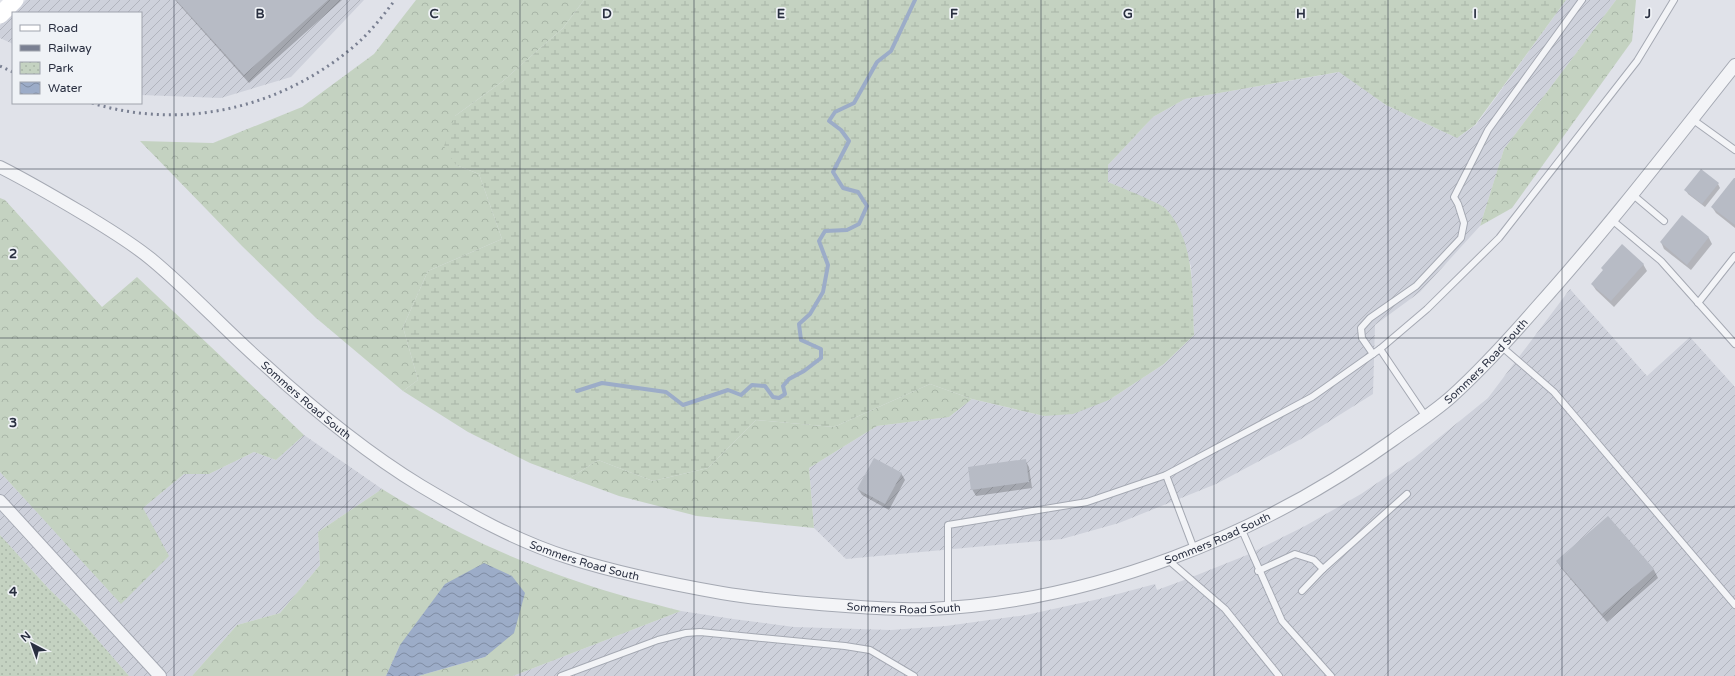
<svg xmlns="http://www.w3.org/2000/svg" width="1735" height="676" font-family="'Varela Round',sans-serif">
  <defs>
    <pattern id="industrial-furrows" width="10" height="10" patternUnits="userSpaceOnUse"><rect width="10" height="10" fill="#ced1db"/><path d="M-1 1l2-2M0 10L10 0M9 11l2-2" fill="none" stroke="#b1b4bd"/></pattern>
    <pattern id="forest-crowns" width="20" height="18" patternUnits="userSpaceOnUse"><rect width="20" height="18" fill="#c4d2c1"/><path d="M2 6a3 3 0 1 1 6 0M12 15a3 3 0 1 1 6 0" fill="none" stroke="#a8b5a7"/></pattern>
    <pattern id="wetland-marsh" width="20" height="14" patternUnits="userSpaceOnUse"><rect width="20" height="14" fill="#c4d2c1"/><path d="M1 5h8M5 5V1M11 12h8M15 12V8" fill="none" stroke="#a8b5a7"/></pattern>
    <pattern id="park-dots" width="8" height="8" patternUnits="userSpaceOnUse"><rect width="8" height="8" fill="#c4d2c1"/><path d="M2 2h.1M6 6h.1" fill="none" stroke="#a8b5a7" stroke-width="1.8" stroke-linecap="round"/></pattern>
    <pattern id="water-waves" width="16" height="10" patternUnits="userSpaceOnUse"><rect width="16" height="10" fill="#9cacc8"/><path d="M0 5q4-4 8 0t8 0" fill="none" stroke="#7f8ca4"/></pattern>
  </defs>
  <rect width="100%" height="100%" fill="#e0e2e9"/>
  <g fill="url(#industrial-furrows)">
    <polygon points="26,0 364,0 291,77 221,98 141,95 141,13 13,13 13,44 0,38 0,25"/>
    <polygon points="1566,0 1616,0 1504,149 1480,226 1420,292 1375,325 1373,394 1301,439 1216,484 1119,523 1062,539 846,559 814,528 809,468 877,426 949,417 972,399 1043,416 1109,400 1164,364 1194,335 1191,266 1165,208 1108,182 1108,165 1153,117 1185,99 1340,72 1386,105 1457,138 1476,125"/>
    <polygon points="1570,289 1647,376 1690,337 1735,387 1735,676 513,676 681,611 733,619 794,627 891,630 946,626 1026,615 1099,599 1155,584 1157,590 1187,579 1247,555 1305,526 1361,494 1414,458 1488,398"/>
    <polygon points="304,435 382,489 318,532 320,565 280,613 237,625 192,676 129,676 78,617 49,589 0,535 0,472 121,603 143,508 184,474 209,474 254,452 276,460"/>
  </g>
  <g fill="url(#forest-crowns)">
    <polygon points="416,0 584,0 563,28 503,81 455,116 456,165 479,174 502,239 428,271 403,327 418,380 403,391 315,317 242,246 140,141 213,143 302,107 374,54"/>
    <polygon points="1616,0 1636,0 1632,41 1512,208 1480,226 1504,149"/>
    <polygon points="0,198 5,200 102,307 137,277 304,435 276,460 254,452 209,474 184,474 143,508 169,556 121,604 0,472"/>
    <polygon points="930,384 972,399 949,417 877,426 809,468 814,528 697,516 619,496 570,478 598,460 653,481 708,468 756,420 834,427"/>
    <path d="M382,489C444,527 509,559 579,582C612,594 647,602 681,611L513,676H418L485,657L400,645L386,676H192L237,625L280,613L320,565L318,532Z"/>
  </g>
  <path fill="url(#wetland-marsh)" d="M584,0H1566L1475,125L1457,138L1386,105L1339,72L1185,99L1153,117L1108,165V182C1119,187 1159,202 1166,209C1196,242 1192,294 1194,335L1164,364L1109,400L1073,414L1044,416L972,399L930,384L834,427L756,420L708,468L653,481L598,460L570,478L530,463L468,432L403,391L418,380L403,327L428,271L502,239L479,174L456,165L444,146L455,116L503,81L563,28Z"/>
  <polygon fill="url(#park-dots)" points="0,535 49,589 78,617 129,676 0,676"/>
  <polygon fill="url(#water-waves)" points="484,563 512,576 525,593 514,633 485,657 418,676 386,676 400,645 445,584"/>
  <g fill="#0003">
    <polygon points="175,0 342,0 249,83"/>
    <polygon points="1735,180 1735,228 1716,213 1712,207"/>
    <polygon points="1718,184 1720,188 1705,207 1688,194 1686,190"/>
    <polygon points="1682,216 1709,238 1712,244 1691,270 1664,249 1661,242"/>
    <polygon points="1643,264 1647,271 1614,307 1596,290 1592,284 1604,271 1602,268"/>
    <polygon points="1025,460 1029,467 1032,488 976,496 972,489"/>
    <polygon points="901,473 905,480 889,510 862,495 858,489"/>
    <polygon points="1608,517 1654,570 1658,578 1607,622 1562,569 1557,561"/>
  </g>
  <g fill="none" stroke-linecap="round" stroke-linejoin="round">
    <polyline stroke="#9cacc8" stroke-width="4" points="577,391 602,383 666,392 683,405 728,390 741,395 752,385 765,386 773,397 779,398 785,394 783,386 789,379 804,371 821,358 821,349 801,340 799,324 810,314 823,292 828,265 819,241 825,231 847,230 859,224 867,206 858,192 843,188 833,172 849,141 841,130 829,121 835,112 854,103 877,62 891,51 915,0"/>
  </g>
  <g fill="#b7bbc5">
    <polygon points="176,0 328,0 244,75"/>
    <polygon points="1701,169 1719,183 1702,204 1684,190"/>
    <polygon points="1734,178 1735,178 1735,225 1711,207"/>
    <polygon points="1682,215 1709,237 1687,265 1660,242"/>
    <polygon points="1622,244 1644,264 1611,301 1591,284 1603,270 1601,268"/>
    <polygon points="874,458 902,473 885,504 857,489"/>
    <polygon points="1026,459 1029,482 971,490 968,467"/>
    <polygon points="1608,516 1654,569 1602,614 1556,561"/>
  </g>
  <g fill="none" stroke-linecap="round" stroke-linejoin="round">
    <g stroke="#a5a9b3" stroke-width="8">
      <g id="lane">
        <polyline points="1692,119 1735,150"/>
        <polyline points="1632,194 1664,221"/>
        <polyline points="1612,220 1661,261 1735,344"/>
        <polyline points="1698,303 1735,256"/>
        <polyline points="1502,347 1554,392 1735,605"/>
        <polyline points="1373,354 1362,338 1361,328 1370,318 1416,286 1461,238 1464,223 1458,204 1454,197 1488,130 1582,0"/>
        <polyline points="1426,417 1380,349 1427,309 1499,238 1637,61 1674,0"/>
        <polyline points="1166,475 1194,549"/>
        <polyline points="1241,528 1282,621 1331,676"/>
        <polyline points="1167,559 1225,609 1279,676"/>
        <polyline points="1258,571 1295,554 1314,560 1323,569 1407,494"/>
        <polyline points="1302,591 1323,569"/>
        <polyline points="948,607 948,525 1087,502 1166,475 1312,397 1380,349"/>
        <polyline points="561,676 658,640 686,633 700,632 845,646 870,650 914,676"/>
      </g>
    </g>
    <g stroke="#a5a9b3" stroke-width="14">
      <g id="street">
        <path id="s1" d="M0,167C28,181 55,197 82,213C105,227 129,241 151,259C191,292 226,331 265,365C313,409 365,452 421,486C468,514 518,542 570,558C620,574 671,584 722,593C764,600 805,603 846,606C874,608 902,610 930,609C1093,602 1261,535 1393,440C1412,426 1433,413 1451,397C1482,369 1510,338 1537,307C1607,229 1670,147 1735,65"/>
        <polyline points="0,501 160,676"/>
      </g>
    </g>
    <use href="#lane" stroke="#f3f4f7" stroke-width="6"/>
    <use href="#street" stroke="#f3f4f7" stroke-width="12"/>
    <polyline stroke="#fff" stroke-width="17" points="0,15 15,0"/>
    <g stroke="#7a8092" stroke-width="3" stroke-dasharray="2 4" stroke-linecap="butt">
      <polyline points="0,66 13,72"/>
      <path d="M92,103C183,131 280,108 352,48C369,34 382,17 395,0"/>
    </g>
  </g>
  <path fill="none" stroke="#292f40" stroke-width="1" stroke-opacity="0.55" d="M174,0V676M347,0V676M520,0V676M694,0V676M868,0V676M1041,0V676M1214,0V676M1388,0V676M1562,0V676M0,169H1735M0,338H1735M0,507H1735"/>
  <g text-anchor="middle" stroke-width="3.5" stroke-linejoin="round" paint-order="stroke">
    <g font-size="11" fill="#292f40" stroke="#eff2f6">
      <text dy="4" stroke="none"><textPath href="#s1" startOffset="1683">Sommers Road South</textPath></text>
      <text dy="4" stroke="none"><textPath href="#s1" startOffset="387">Sommers Road South</textPath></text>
      <text dy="4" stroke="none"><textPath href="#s1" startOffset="1359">Sommers Road South</textPath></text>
      <text dy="4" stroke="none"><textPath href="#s1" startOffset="711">Sommers Road South</textPath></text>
      <text dy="4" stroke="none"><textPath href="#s1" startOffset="1035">Sommers Road South</textPath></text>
    </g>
  </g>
  <g font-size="13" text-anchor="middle" font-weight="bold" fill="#292f40" stroke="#eff2f6" stroke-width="3.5" stroke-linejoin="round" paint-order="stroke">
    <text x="260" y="18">B</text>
    <text x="434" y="18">C</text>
    <text x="607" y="18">D</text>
    <text x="781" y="18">E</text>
    <text x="954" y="18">F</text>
    <text x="1128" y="18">G</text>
    <text x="1301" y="18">H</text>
    <text x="1475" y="18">I</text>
    <text x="1648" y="18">J</text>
    <text x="13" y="258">2</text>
    <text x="13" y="427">3</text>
    <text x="13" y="596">4</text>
  </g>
  <rect x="12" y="12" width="130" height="92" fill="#eff2f6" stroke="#a0a4ad"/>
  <rect x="20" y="25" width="20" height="6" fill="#ffffff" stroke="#a0a4ad"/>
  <text x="48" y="32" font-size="12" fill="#292f40">Road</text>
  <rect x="20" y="45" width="20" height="6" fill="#7a8092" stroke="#a0a4ad"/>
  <text x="48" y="52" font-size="12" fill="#292f40">Railway</text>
  <rect x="20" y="62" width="20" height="12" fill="url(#park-dots)" stroke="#a0a4ad"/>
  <text x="48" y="72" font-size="12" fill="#292f40">Park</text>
  <rect x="20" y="82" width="20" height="12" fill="url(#water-waves)" stroke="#a0a4ad"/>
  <text x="48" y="92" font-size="12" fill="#292f40">Water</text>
  <g transform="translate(32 644) rotate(319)" stroke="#eff2f6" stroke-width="3" paint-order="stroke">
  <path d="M0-3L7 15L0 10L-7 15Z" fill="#292f40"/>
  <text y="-6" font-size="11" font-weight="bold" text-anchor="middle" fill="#292f40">N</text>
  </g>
</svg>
